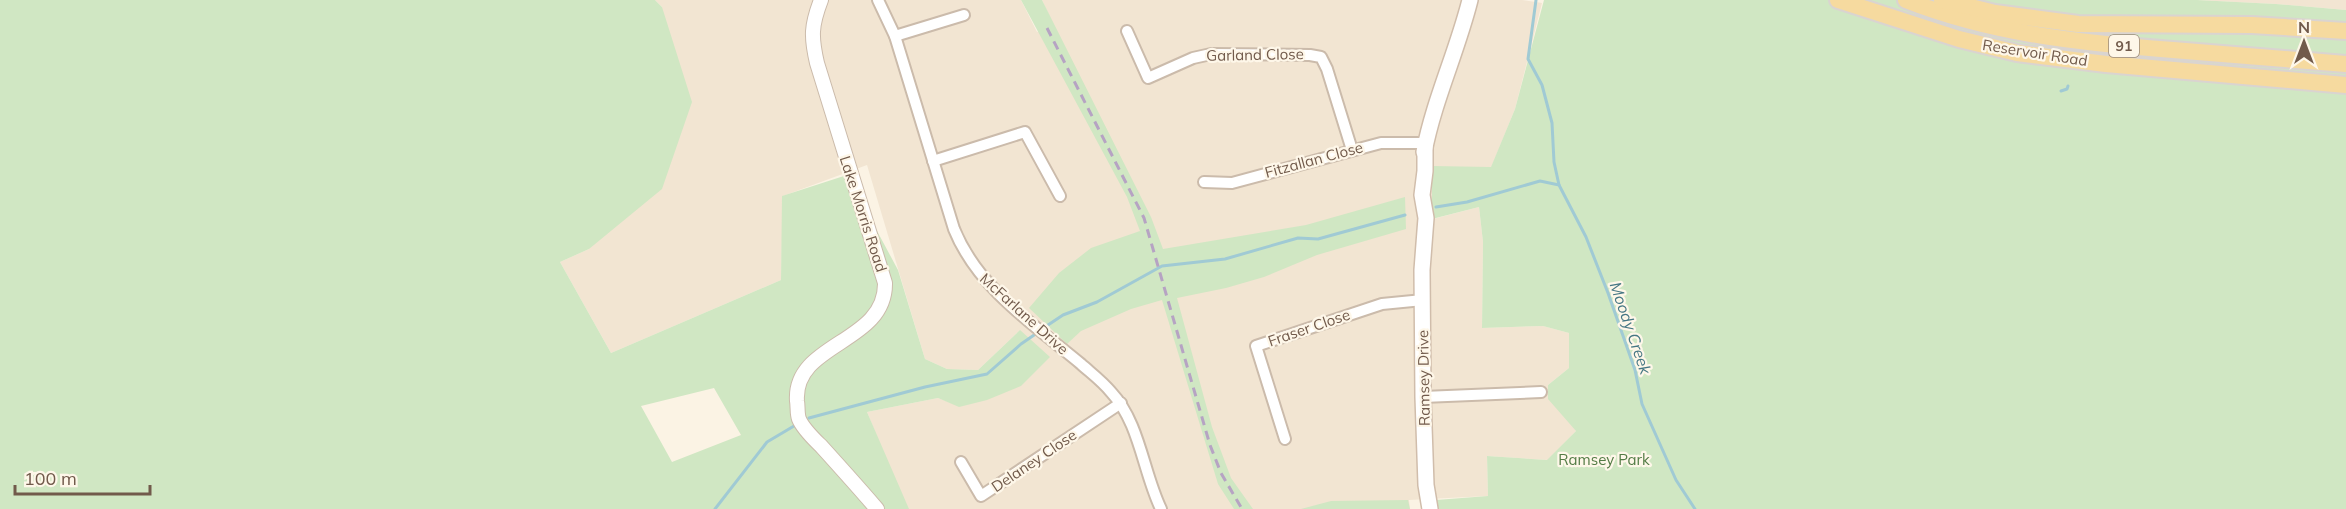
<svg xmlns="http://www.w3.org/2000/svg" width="2346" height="509" font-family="Mulish,sans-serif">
  <rect width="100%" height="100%" fill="#fbf3e4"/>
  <g fill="#f2e5d2">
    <polygon points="655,0 1021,0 1037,32 1054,26 1042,0 1522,0 1542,3 1515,109 1491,168 1433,219 1479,207 1483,242 1482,328 1543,326 1569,333 1569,368 1548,385 1576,431 1548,460 1487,456 1488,496 1409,500 1410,509 907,509 867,412 938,398 959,406 1020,330 978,370 947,369 925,359 867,165 783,196 781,280 611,353 560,262 589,249 662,7"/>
    <polygon points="2197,0 2346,0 2346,10 2276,4"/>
  </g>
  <g fill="#d0e7c3" fill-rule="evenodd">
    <path d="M0,0H655L662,7L692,102L662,189L589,249L560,262L611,353L781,280L782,196L847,175L898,270L925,359L947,369L978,370L1020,330L1050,357L1021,386L987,400L959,407L938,398L867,412L909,509H0ZM714,388L741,435L672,462L641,406Z"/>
    <polygon points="1021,0 1042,0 1151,217 1163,249 1306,225 1405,197 1406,229 1317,255 1264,277 1226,288 1177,298 1212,427 1231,478 1253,509 1234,509 1218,484 1162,300 1131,309 1081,331 1067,344 1029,308 1059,273 1091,248 1140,231 1127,197"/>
    <polygon points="1544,0 2197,0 2276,4 2346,10 2346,509 1437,509 1436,500 1488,496 1487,456 1547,460 1576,431 1548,399 1548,385 1569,368 1569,333 1543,326 1482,328 1483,242 1479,207 1432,219 1432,166 1491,167 1515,109"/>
    <polygon points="1408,500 1410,509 1301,509 1331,501"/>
  </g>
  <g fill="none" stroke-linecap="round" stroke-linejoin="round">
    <g stroke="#a0cad4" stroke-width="3">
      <polyline points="1536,0 1528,59 1542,85 1552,123 1554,162 1559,185"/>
      <polyline points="2061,91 2067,89 2068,86"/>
      <polyline points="1436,207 1467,202 1540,181 1559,185 1586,237 1608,293 1635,370 1642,404 1676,480 1695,509"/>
      <polyline points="1042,329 1063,315 1097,302 1162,266 1225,259 1298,238 1318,239 1405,215"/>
      <polyline points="809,418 925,387 987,374 1021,344 1037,333"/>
      <polyline points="715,509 767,442 794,426"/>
    </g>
    <g stroke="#cbbbab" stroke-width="14">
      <g id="minor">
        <path d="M878,0L895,36L954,229C978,288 1033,324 1081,364C1091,373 1102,381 1111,392C1140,423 1143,472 1161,509"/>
        <polyline points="1127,31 1148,78 1193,58 1211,54 1310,55 1321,57 1327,69 1352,150"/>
        <polyline points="895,36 964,15"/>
        <polyline points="933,161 1025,132 1060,196"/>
        <polyline points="1204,182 1232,183 1381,143 1425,143"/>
        <polyline points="1423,397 1541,392"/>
        <polyline points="1285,439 1256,346 1382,304 1423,300"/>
        <polyline points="961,462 981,496 1121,403"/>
      </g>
    </g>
    <g stroke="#cbbbab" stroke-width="16">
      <path id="tertiary" d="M821,0C811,26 811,37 817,63L885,283C886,344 793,342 797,401C798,406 797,414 799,419C803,429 815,440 822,447C841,468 859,488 877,509"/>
    </g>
    <g stroke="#d0bdab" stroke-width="18">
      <g id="secondary">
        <polyline points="1425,143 1425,171 1422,195 1426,218 1422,270 1423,397 1426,485 1430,509"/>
        <path d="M1424,152C1434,100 1457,52 1470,0"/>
      </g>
    </g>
    <g stroke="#dad4d0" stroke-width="20">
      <g id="primary">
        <polyline points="1838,0 1959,39 2017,53 2106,64 2346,85"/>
        <path d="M1906,0C1992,34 2082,43 2173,50C2231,55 2288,59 2346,64"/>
        <polyline points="1942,0 1995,13 2078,24 2252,25 2346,31"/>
      </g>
    </g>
    <use href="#minor" stroke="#fff" stroke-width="10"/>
    <use href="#tertiary" stroke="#fff" stroke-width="14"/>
    <use href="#secondary" stroke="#fff" stroke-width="15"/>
    <use href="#primary" stroke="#f6da9f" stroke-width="16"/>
    <polyline stroke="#b6a3c3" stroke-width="3" stroke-dasharray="9 6" stroke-linecap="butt" points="1047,28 1144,218 1210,445 1221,473 1242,509"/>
  </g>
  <g text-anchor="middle" stroke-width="4.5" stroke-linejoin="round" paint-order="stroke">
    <rect fill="#fef7e9" stroke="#9b897a" stroke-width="1.5" x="2109" y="35" width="30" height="22" rx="4.5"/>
    <g font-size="14" font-weight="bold" fill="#715a4b">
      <text x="2124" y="51">91</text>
    </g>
    <g font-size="15" fill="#715a4b" stroke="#fef7e9">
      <text transform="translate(2035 53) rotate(9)" y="5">Reservoir Road</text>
      <text transform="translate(1255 55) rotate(-1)" y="5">Garland Close</text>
      <text transform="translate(1314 160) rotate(-15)" y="5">Fitzallan Close</text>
      <text transform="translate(863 214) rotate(72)" y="5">Lake Morris Road</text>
      <text transform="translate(1024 314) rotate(42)" y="5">McFarlane Drive</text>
      <text transform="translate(1309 328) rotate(-19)" y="5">Fraser Close</text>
      <text transform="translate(1424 378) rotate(-91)" y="5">Ramsey Drive</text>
      <text transform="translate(1034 461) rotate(-34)" y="5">Delaney Close</text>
    </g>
    <g font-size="15" fill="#547c46" stroke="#fef7e9">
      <text x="1604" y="465">Ramsey Park</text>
    </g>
    <g font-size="16" font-style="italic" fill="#467784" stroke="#fef7e9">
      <text transform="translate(1631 328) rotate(71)" y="6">Moody Creek</text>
    </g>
  </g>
  <g transform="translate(2304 42)" stroke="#fef7e9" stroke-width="4.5" paint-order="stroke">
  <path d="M0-4.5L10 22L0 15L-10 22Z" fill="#715a4b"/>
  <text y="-9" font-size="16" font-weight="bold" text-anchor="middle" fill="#715a4b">N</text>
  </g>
  <path d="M15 485v9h135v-9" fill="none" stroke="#715a4b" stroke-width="3"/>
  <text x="24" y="485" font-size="18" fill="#715a4b" stroke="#fef7e9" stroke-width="4.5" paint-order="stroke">100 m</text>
</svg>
